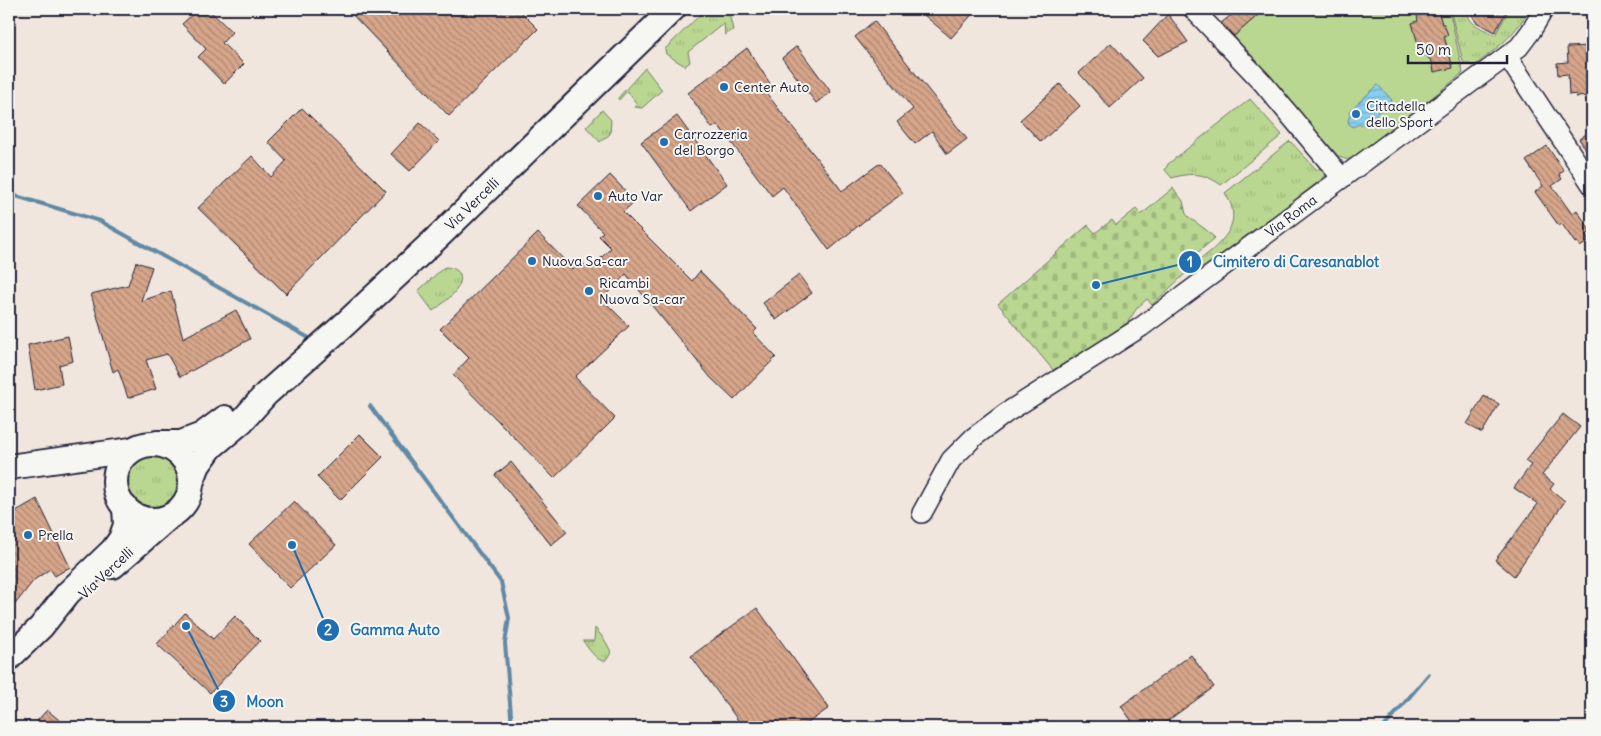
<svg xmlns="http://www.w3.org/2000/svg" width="1601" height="736" font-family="Delius,sans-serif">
  <defs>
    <pattern id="grass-tufts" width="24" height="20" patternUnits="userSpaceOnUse" patternTransform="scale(1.25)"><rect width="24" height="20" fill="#b9d790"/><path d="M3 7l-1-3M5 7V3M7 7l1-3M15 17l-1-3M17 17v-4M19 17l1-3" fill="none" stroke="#9fb87d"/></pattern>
    <pattern id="cemetery-stones" width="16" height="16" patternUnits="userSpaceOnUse" patternTransform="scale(1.25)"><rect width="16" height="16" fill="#b9d790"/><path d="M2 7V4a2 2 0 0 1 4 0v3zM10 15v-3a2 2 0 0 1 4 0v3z" fill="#9fb87d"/></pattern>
    <pattern id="water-rules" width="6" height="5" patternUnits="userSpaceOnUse" patternTransform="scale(1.25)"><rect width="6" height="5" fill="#8acdec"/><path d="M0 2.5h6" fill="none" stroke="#77b0cb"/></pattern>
    <pattern id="building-back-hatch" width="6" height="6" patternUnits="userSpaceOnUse" patternTransform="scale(1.25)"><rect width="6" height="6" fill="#d7a68a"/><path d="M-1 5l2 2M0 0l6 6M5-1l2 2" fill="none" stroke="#ae8772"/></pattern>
  </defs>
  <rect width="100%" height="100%" fill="#f0e6dd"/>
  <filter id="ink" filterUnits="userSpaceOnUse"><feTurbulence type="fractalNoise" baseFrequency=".02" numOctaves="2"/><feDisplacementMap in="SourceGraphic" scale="10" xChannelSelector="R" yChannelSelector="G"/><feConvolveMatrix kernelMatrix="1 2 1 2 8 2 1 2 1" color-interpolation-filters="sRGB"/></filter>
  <g filter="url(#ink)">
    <g fill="url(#grass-tufts)" stroke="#6e7c66">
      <polygon points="706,9 728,9 733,30 725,35 724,23 688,52 690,62 685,66 666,54 665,49"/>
      <path d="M1450,9H1469C1464,24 1485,29 1495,35L1509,10L1512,9H1525L1528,12C1512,38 1498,47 1474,66L1463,62Z"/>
      <polygon points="645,68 662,90 642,108 635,107 637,104 627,91 619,100 618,98"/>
      <path d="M1250,99L1282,135L1221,185C1205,173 1191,172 1172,178L1165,170L1168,164Z"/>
      <polygon points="602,110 611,120 610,134 600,142 586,127"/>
      <path d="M1290,141L1317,170L1324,165L1327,175L1201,273L1195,264C1218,245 1247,226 1225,193Z"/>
      <path d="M446,267C452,268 458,269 460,275C464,289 443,303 433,311L418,291L443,268Z"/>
      <circle cx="153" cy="482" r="26"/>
      <path d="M595,628C600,634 606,641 609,648C611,651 611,653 609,656C603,671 587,647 583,641H594Z"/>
    </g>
    <polygon fill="url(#cemetery-stones)" stroke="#6e7c66" points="1173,188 1183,201 1186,214 1191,219 1205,229 1215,238 1184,264 1188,271 1152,305 1147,299 1137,308 1124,328 1053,370 998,304 1088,225 1095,233 1112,220 1116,225 1136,209 1141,215"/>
    <path fill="#b9d790" stroke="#6e7c66" d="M1265,9H1449L1463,73L1359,155C1350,160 1347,161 1338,156L1234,36Z"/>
    <polygon fill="url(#water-rules)" stroke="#6089a5" points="1378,85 1392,100 1362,126 1359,124 1353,127 1349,124 1348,121 1350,114 1348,112"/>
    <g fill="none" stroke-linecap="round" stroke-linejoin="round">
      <g stroke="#6089a5" stroke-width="4">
        <polyline points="9,194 100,221 309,338"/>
        <polyline points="370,406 501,582 509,618 505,643 512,727"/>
        <polyline points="1384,727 1429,674"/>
      </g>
    </g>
    <g fill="url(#building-back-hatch)" stroke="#22223b">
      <polygon points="198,9 208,9 232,32 222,43 244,64 224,84 198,57 206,49 182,24"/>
      <polygon points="347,9 392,9 398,16 405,9 518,9 538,29 449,116"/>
      <polygon points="917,9 977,9 951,38"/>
      <polygon points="1239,9 1265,9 1234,36 1221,23"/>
      <polygon points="1469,9 1508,9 1495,32 1476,22"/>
      <polygon points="1438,10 1442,24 1444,24 1448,35 1444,36 1453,68 1434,72 1432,62 1419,48 1412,23 1418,21 1417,15"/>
      <polygon points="1168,14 1188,42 1158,56 1143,41"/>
      <polygon points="874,21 967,139 947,154 932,131 915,144 897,122 913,109 855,37"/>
      <polygon points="1111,43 1143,78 1110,108 1079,73"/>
      <polygon points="797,46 831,92 816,103 782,58"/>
      <polygon points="1592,46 1592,96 1576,97 1576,94 1569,95 1568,74 1558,75 1557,63 1568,62 1567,47"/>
      <polygon points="747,48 771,85 764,90 842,191 880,163 903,193 864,221 829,250 783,187 772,196 718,125 712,128 688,93"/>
      <polygon points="1060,84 1080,106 1041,142 1020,120"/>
      <polygon points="302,108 386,191 286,294 198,208 252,156 271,177 286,161 268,142"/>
      <polygon points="677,116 727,184 691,211 641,142"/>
      <polygon points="420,123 439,141 410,171 391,154"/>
      <polygon points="1592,130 1592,158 1579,139"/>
      <polygon points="1547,146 1564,171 1559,174 1562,179 1552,186 1572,214 1577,210 1591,232 1586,235 1589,241 1580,247 1577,242 1575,243 1562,224 1559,226 1535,192 1543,186 1526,161"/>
      <polygon points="610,175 635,201 623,212 692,281 700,271 757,329 753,333 776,357 734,400 711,378 626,274 602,299 629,326 575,377 615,418 554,478 453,375 469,358 440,329 538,233 573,269 581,261 589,270 611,248 599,236 603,232 578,206"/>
      <polygon points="136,262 152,267 141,301 171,291 183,338 236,310 250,339 180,377 167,354 146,360 156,389 128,398 118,369 113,372 91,294 128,285"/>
      <polygon points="799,275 812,293 776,320 763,303"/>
      <polygon points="68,336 73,361 59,365 62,384 35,390 28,345"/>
      <polygon points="1484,396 1499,404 1482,433 1467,424"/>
      <polygon points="1563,414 1580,427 1542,475 1554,484 1550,489 1565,501 1514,576 1495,560 1538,504 1514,488 1531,465 1525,461"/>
      <polygon points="360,434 383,457 340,500 317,477"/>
      <polygon points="511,462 567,532 551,545 495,475"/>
      <polygon points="37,499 70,567 55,576 50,569 34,580 9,612 9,515"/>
      <polygon points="294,501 336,545 290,588 249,544"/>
      <polygon points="757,608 829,708 802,727 743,727 691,656"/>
      <polygon points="185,613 213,639 235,616 260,641 210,693 157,644"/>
      <polygon points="1191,655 1214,687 1159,727 1136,727 1121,706"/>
      <polygon points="47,710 68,727 45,727 37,721"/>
    </g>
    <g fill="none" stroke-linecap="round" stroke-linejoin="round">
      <g stroke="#22223b" stroke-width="22">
        <g id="minor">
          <polyline points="1193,9 1263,83 1342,178"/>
          <polyline points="1507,56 1592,185"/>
          <polyline points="922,513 951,460 974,437 1006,413 1141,327 1519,47 1531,31 1544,9"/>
        </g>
      </g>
      <g stroke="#22223b" stroke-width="28">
        <g id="major">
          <polyline points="157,443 181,443 202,435 225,418"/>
          <circle cx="153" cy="482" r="38"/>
          <polyline points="9,467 131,450"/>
          <polyline points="191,483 198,465 211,447 242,421 266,394 345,324 440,235 673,9"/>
          <polyline points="113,566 169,517"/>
          <polyline points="9,658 41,627 68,593 113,550 121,539 126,525 125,507"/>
        </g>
      </g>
      <use href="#minor" stroke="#f6f6f2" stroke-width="19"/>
      <use href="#major" stroke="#f6f6f2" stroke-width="24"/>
    </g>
  </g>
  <g fill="#1f6fb2" stroke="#f6f6f2" stroke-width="2">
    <circle cx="724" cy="87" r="5"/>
    <circle cx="1356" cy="114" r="5"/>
    <circle cx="664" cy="142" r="5"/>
    <circle cx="598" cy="196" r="5"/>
    <circle cx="532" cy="261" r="5"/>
    <circle cx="589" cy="291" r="5"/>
    <circle cx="28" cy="535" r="5"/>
  </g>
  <g text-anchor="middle" stroke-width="4" stroke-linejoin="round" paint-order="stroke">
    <g font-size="14" fill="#22223b" stroke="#f6f6f2" text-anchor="start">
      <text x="734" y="92">Center Auto</text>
      <text x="1366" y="111">Cittadella<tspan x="1366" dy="16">dello Sport</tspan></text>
      <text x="674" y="139">Carrozzeria<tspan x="674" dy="16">del Borgo</tspan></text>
      <text x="608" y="201">Auto Var</text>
      <text x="542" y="266">Nuova Sa-car</text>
      <text x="599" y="288">Ricambi<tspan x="599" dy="16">Nuova Sa-car</tspan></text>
      <text x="38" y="540">Prella</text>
    </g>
    <g font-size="14" fill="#22223b" stroke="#f6f6f2">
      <text transform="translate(472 204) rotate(-44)" y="5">Via Vercelli</text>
      <text transform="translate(1291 216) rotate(-37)" y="5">Via Roma</text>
      <text transform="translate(106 573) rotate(-43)" y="5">Via Vercelli</text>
    </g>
  </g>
  <path fill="none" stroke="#1f6fb2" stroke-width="2" d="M1096 285L1190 262M292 545L328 630M186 626L224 701"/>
  <g fill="#1f6fb2" stroke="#f6f6f2" stroke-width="2">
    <circle cx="1096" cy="285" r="5"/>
    <circle cx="292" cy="545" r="5"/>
    <circle cx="186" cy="626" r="5"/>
    <circle cx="1190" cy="262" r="12"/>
    <circle cx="328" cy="630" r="12"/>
    <circle cx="224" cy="701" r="12"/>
  </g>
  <g font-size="15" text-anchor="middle" font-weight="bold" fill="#fff">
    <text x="1190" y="267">1</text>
    <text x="328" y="635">2</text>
    <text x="224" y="707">3</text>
  </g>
  <g font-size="15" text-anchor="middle" font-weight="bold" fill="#1f6fb2" stroke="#f6f6f2" stroke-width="4" stroke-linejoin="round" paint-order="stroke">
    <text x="1296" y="267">Cimitero di Caresanablot</text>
    <text x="395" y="635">Gamma Auto</text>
    <text x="265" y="707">Moon</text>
  </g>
  <rect width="1601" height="736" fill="none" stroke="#f6f6f2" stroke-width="30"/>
  <rect x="15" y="15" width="1571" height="706" fill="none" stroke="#22223b" stroke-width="2" filter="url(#ink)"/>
  <path d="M1408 55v8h99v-8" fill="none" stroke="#22223b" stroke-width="2.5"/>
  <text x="1416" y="55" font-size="15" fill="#22223b" stroke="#f6f6f2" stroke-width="4" paint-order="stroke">50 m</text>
</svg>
